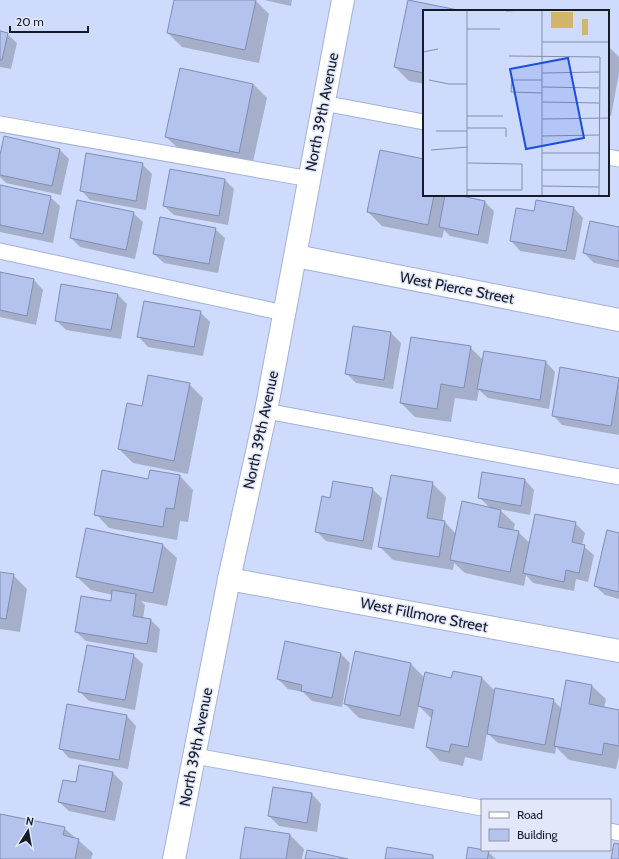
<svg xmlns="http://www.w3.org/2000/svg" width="619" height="859" font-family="Cabin,sans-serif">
  <rect width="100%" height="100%" fill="#cfdbfd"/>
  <g fill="#0003">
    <polygon points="175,0 255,0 269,14 259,63 182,47 168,33"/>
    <polygon points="264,0 292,0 291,6"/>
    <polygon points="408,1 458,11 424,11 424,84 409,81 395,67"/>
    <polygon points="0,32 7,34 17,43 11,69 0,67"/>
    <polygon points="608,46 619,57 619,73 611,116 608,115"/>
    <polygon points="253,84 267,98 252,166 180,150 166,137"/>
    <polygon points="60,150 69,159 61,195 6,183 0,177 0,159"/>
    <polygon points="424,160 424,195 452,195 485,202 494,211 488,244 450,236 444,230 442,238 382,226 368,212"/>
    <polygon points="142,164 152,174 146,210 90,200 81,190"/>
    <polygon points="225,180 234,189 228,225 174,215 164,206"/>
    <polygon points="0,186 50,197 60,206 53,243 0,232"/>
    <polygon points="574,208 583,218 575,260 520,251 511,241"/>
    <polygon points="133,213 143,222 135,259 80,247 71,238"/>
    <polygon points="619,228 619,268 594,263 584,253"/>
    <polygon points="215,229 225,238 218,273 164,263 154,254"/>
    <polygon points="0,273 34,280 43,290 36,325 0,317"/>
    <polygon points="118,295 127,304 121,339 66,330 56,320"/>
    <polygon points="200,312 210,322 203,356 148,347 139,337"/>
    <polygon points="354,327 391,333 401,343 393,389 356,383 346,373"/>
    <polygon points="470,347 483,360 546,362 555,372 549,409 488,398 479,390 477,401 455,398 451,422 415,417 401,403"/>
    <polygon points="619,379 619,435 562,425 553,415"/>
    <polygon points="189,384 203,398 188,474 133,463 119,449 142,407"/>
    <polygon points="180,476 193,490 188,522 180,521 177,540 109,528 96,514 149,480"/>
    <polygon points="525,480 534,490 530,515 499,509 515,524 513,531 518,532 530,543 575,523 585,533 582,545 594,555 588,582 576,579 574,591 533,583 526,575 524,586 465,573 454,563 453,570 393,560 379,546 432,483 446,497 442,522 445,522 456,534 490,508 479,497"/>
    <polygon points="372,489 382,498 372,550 326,541 316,531 330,499"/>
    <polygon points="87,529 163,545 177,558 167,606 141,601 145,605 143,619 151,620 160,629 157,653 86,641 76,632 111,602 113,595 91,590 77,577"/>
    <polygon points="619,534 619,599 605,595 595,586"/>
    <polygon points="0,573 13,575 27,589 20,632 0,629"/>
    <polygon points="341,654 350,663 342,707 312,701 303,692 288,689 278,679"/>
    <polygon points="133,655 143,664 135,710 89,701 79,691"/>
    <polygon points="411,664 425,678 452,679 453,672 482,678 496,692 553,700 562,709 567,681 592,686 606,699 604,708 619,711 619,756 616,769 569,760 556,747 555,754 498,743 487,733 482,761 465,757 463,766 440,761 427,747 432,719 419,706 414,729 359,718 345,704"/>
    <polygon points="127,716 136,726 128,769 69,758 60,748"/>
    <polygon points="80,766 113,773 123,783 115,821 69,811 59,802 76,784"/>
    <polygon points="312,794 321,804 317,832 279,826 269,816"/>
    <polygon points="0,818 64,828 93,853 91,859 0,859"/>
    <polygon points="246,828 290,835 304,849 302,859 241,859"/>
    <polygon points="488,852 496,859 467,859"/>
  </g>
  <g fill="#b4c3ed" stroke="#808db4">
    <polygon points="174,0 256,0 245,50 167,33"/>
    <polygon points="408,0 463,11 424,11 424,73 394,67"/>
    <polygon points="0,31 8,33 2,60 0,60"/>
    <polygon points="180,68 253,84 239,153 165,137"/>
    <polygon points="4,136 60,149 52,186 0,175 0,155"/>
    <polygon points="380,150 424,159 424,195 434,195 428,225 367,212"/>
    <polygon points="86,153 143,163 136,201 80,191"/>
    <polygon points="170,169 225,179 219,216 163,206"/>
    <polygon points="0,185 51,196 43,234 0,225"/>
    <polygon points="445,195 457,195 485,201 478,235 439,227"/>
    <polygon points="77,200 134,212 126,250 70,238"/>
    <polygon points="536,200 574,207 566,251 510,241 516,208 534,211"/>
    <polygon points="160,217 216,228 209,264 153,254"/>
    <polygon points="590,221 619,227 619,261 583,253"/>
    <polygon points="0,272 34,279 27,316 0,310"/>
    <polygon points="61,284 118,294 111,330 55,321"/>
    <polygon points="144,301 201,311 194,347 137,337"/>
    <polygon points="353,326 391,332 384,380 345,374"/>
    <polygon points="411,337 471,346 464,388 441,384 437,409 400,403"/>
    <polygon points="484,351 546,361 540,400 477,389"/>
    <polygon points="560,367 619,378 611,426 552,416"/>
    <polygon points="148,375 190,383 174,461 118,449 127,403 142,406"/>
    <polygon points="102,470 148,479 150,470 180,475 174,509 166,508 163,527 94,515"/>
    <polygon points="482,472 525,479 521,506 478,498"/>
    <polygon points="391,475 433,482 427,518 445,521 439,557 378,547"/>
    <polygon points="333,481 373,488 363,541 315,532 322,496 330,498"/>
    <polygon points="462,501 501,510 498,527 519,531 510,572 450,560"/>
    <polygon points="535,514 576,522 572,542 585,545 579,573 566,570 564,582 523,573"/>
    <polygon points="86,528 163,544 153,593 76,577"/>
    <polygon points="607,530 619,533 619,592 594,586"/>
    <polygon points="0,572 14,574 6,619 0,618"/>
    <polygon points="112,590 136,594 133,616 151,619 147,644 75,632 81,596 111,601"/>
    <polygon points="285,641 341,653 332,698 301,691 302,685 277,679"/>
    <polygon points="87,645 134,654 125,700 78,692"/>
    <polygon points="355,651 411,663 400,716 344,704"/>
    <polygon points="453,671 482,677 468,747 451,744 449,752 426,747 433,710 418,706 425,672 451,678"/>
    <polygon points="566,680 592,685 589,704 619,710 619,746 604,743 602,755 554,746"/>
    <polygon points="495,688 554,699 545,745 487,734"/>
    <polygon points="67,704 127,715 119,760 59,749"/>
    <polygon points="79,765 113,772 105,812 58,802 63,780 76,782"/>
    <polygon points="273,787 312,793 307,823 268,816"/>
    <polygon points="0,814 65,827 63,835 79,839 75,859 0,859"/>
    <polygon points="245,827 290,834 286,859 240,859"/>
    <polygon points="614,843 619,844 619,859 611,859"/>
    <polygon points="387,847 433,855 433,859 385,859"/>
    <polygon points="468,847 489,851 487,859 466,859"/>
    <polygon points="307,850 348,859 305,859"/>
  </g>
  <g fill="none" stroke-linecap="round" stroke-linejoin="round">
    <g stroke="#a3b1d9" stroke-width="17">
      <g id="service">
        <polyline points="323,103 424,122"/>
        <polyline points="0,124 310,179"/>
        <polyline points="608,157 619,159"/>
        <polyline points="0,251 284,313"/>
        <polyline points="266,411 619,477"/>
        <polyline points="195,756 482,808"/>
        <polyline points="610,831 619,833"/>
      </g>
    </g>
    <g stroke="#a3b1d9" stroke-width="24">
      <g id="minor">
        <polyline points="296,256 619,320"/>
        <polyline points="229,579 619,651"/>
      </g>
    </g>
    <g stroke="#a3b1d9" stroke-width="24">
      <polyline id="tertiary" points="174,859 229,579 266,411 343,0"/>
    </g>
    <use href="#service" stroke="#fff" stroke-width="15"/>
    <use href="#minor" stroke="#fff" stroke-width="22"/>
    <use href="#tertiary" stroke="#fff" stroke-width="22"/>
  </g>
  <g text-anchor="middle" stroke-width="3" stroke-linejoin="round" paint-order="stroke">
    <g font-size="15" fill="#161b2a" stroke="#e2e8fa">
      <text transform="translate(322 112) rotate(-79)" y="5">North 39th Avenue</text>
      <text transform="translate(457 288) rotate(11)" y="5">West Pierce Street</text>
      <text transform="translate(261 430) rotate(-78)" y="5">North 39th Avenue</text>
      <text transform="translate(424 615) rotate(11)" y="5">West Fillmore Street</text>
      <text transform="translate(196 747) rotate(-79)" y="5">North 39th Avenue</text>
    </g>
  </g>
  <g transform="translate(423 10)">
    <rect width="186" height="186" fill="#cfdbfd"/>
    <path d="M128,2H150V18H128ZM159,9H165V25H159Z" fill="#d0b56b"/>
    <path fill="none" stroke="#858ea9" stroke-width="1" d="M44,0V186M119,0V186M83,1L100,0M44,19H77M119,32H186M0,42L15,39M86,46L177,47L176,186M119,63L177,62M6,70L26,74H44M119,70H89L88,82L119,83M119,77L176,78M119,92L176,93M44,106H80M119,109L186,108M44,118H83V127M13,121H44M119,126L176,125M8,140L45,137M119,143H176M119,160H176M119,176L176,177M44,180H99V154L45,153"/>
    <path fill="#1d4ed8" fill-opacity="0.15" stroke="#1d4ed8" stroke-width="2" d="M145,48L161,128L103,139L87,59Z"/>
    <rect width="186" height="186" fill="none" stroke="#161b2a" stroke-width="2"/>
  </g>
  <rect x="481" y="799" width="130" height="52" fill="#e2e8fa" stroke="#9096a7"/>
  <rect x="489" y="812" width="20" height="6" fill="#ffffff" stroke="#9096a7"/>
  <text x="517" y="819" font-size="12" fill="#161b2a">Road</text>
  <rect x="489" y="829" width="20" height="12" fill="#b4c3ed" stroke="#9096a7"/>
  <text x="517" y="839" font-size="12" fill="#161b2a">Building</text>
  <g transform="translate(28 831) rotate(11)" stroke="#e2e8fa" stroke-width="3" paint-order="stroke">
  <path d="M0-3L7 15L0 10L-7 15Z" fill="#161b2a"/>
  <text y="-6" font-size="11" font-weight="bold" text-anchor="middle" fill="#161b2a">N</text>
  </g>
  <path d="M10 26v6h78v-6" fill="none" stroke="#161b2a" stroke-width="2"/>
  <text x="16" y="26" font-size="12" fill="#161b2a" stroke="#e2e8fa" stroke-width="3" paint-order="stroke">20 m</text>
</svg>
